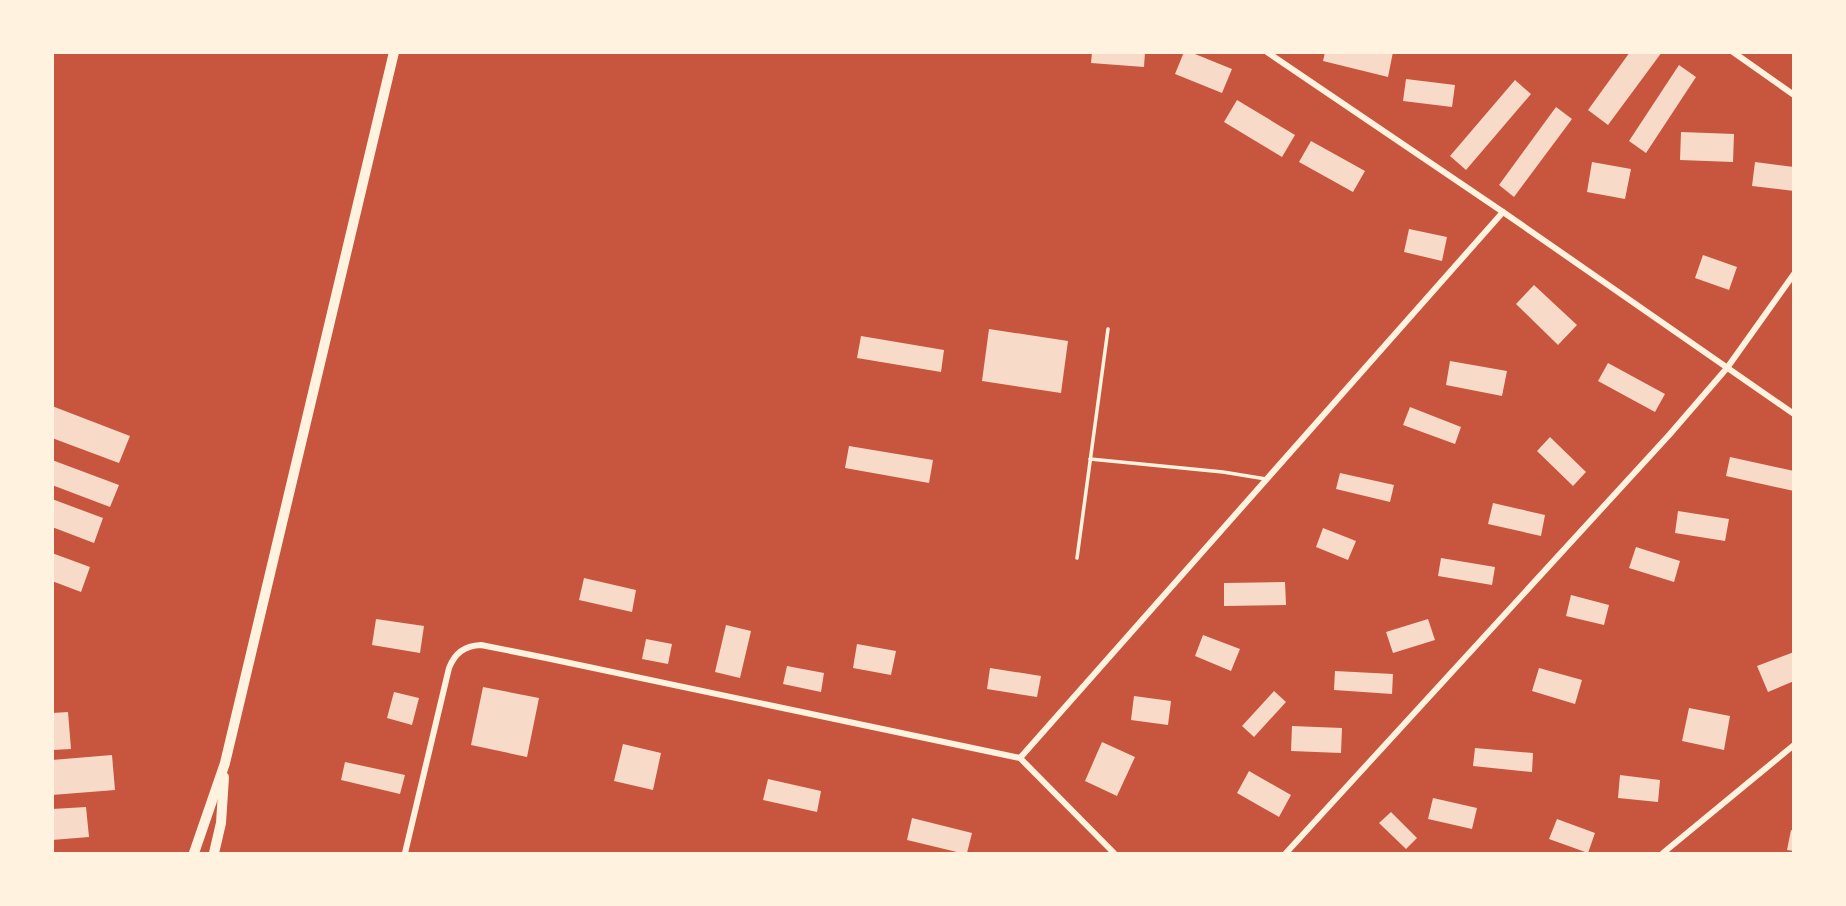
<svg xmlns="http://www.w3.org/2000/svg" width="1846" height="906" font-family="'Exo 2',sans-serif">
  <rect width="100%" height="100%" fill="#c8553d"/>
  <g fill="#f7dbc8">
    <polygon points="1092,52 1145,52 1144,67 1091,63"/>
    <polygon points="1184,52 1190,52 1232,69 1222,93 1175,74"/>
    <polygon points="1325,52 1393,52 1388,77 1323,61"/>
    <polygon points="1630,52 1662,52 1608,125 1588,110"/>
    <polygon points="1679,65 1696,77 1646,153 1629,141"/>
    <polygon points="1406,79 1455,85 1452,107 1403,101"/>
    <polygon points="1515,80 1531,94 1466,170 1450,156"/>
    <polygon points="1237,100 1295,135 1282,157 1224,122"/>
    <polygon points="1556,107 1572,119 1514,197 1499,185"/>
    <polygon points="1681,132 1734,134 1733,162 1680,160"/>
    <polygon points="1311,141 1365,171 1353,192 1299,162"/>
    <polygon points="1592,162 1631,169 1625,199 1587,192"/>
    <polygon points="1755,162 1794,167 1794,191 1752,186"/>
    <polygon points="1409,229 1447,237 1442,261 1404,252"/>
    <polygon points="1703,255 1737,267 1729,290 1695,278"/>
    <polygon points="1534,285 1577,325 1558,345 1516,304"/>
    <polygon points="989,329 1068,341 1061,393 982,381"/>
    <polygon points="861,336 944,350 941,372 857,358"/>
    <polygon points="1450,361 1507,371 1502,396 1446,385"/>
    <polygon points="1608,363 1665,394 1655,412 1598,381"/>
    <polygon points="52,406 130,436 119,463 52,438"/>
    <polygon points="1410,407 1461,427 1455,444 1403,425"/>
    <polygon points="1550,437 1586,472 1573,486 1537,451"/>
    <polygon points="849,446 933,460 929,483 845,468"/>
    <polygon points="1730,457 1794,471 1794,491 1726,476"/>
    <polygon points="52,460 119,485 110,507 52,485"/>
    <polygon points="1340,473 1394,485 1390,502 1336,489"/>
    <polygon points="52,499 103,518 94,543 52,527"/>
    <polygon points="1493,503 1545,515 1541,536 1488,524"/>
    <polygon points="1678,511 1729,519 1725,541 1675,533"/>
    <polygon points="1323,528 1356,541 1348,560 1316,547"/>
    <polygon points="1636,547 1680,561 1674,582 1629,568"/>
    <polygon points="52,553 90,567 81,592 52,581"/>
    <polygon points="1441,558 1495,567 1492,585 1438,576"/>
    <polygon points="584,578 636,590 632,612 579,600"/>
    <polygon points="1285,582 1286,605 1224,606 1224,583"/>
    <polygon points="1571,595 1609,605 1604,625 1566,616"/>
    <polygon points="376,619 424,626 420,653 372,645"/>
    <polygon points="1428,619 1435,640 1393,653 1386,632"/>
    <polygon points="726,625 751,631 740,678 715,672"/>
    <polygon points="1203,635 1240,649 1231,671 1195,656"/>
    <polygon points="646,639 672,644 668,664 642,659"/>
    <polygon points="857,644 896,651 891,675 853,668"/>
    <polygon points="1794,652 1794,681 1768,692 1757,666"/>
    <polygon points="787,666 824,673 821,692 783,684"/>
    <polygon points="990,668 1041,676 1037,697 987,689"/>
    <polygon points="1539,668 1582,680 1575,704 1532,691"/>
    <polygon points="1335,671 1393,674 1392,694 1334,690"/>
    <polygon points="483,687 539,698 527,757 471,745"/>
    <polygon points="1274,691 1286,702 1254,737 1242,726"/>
    <polygon points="394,692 419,698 412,725 387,718"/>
    <polygon points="1134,696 1171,701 1168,725 1131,720"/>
    <polygon points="1689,708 1730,716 1724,750 1682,741"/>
    <polygon points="68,712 71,749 52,750 52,713"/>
    <polygon points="1292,726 1342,728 1341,753 1291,751"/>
    <polygon points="1102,742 1135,757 1117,796 1085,781"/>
    <polygon points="623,744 661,753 653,790 614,781"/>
    <polygon points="1475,748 1533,753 1532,772 1473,766"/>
    <polygon points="112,755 115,790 52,795 52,760"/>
    <polygon points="345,762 405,775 400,794 341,780"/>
    <polygon points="1249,771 1291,795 1279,817 1237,793"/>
    <polygon points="1620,775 1660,780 1658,802 1618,798"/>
    <polygon points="768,779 821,791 817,812 763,800"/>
    <polygon points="1433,798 1477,808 1472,829 1428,819"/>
    <polygon points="86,807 89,837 52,840 52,809"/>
    <polygon points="1391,812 1417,838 1406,849 1379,823"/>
    <polygon points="912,818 972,833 967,853 961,853 907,840"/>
    <polygon points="1557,819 1595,833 1588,853 1549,839"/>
    <polygon points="1791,830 1794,831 1794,851 1787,850"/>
  </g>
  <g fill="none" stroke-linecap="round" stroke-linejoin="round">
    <g stroke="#fff3e0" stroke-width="3.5">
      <polyline points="1090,459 1223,472 1266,479"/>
      <polyline points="1077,558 1108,329"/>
    </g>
    <g stroke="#fff3e0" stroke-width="6">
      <polyline points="1267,52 1503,212 1794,414"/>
      <polyline points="1733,52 1794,95"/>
      <polyline points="1020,758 1503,212"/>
      <path d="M405,853L449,668C455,653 464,646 481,645L546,658L1020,758L1114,853"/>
      <polyline points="1286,853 1670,434 1727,368 1794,274"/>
      <polyline points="1663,853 1794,745"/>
    </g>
    <g stroke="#fff3e0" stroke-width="10">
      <polyline points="194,853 225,763 394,52"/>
      <polyline points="214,853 221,823 224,777"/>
    </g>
  </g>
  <rect width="1846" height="906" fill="none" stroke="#fff3e0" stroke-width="108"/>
</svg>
